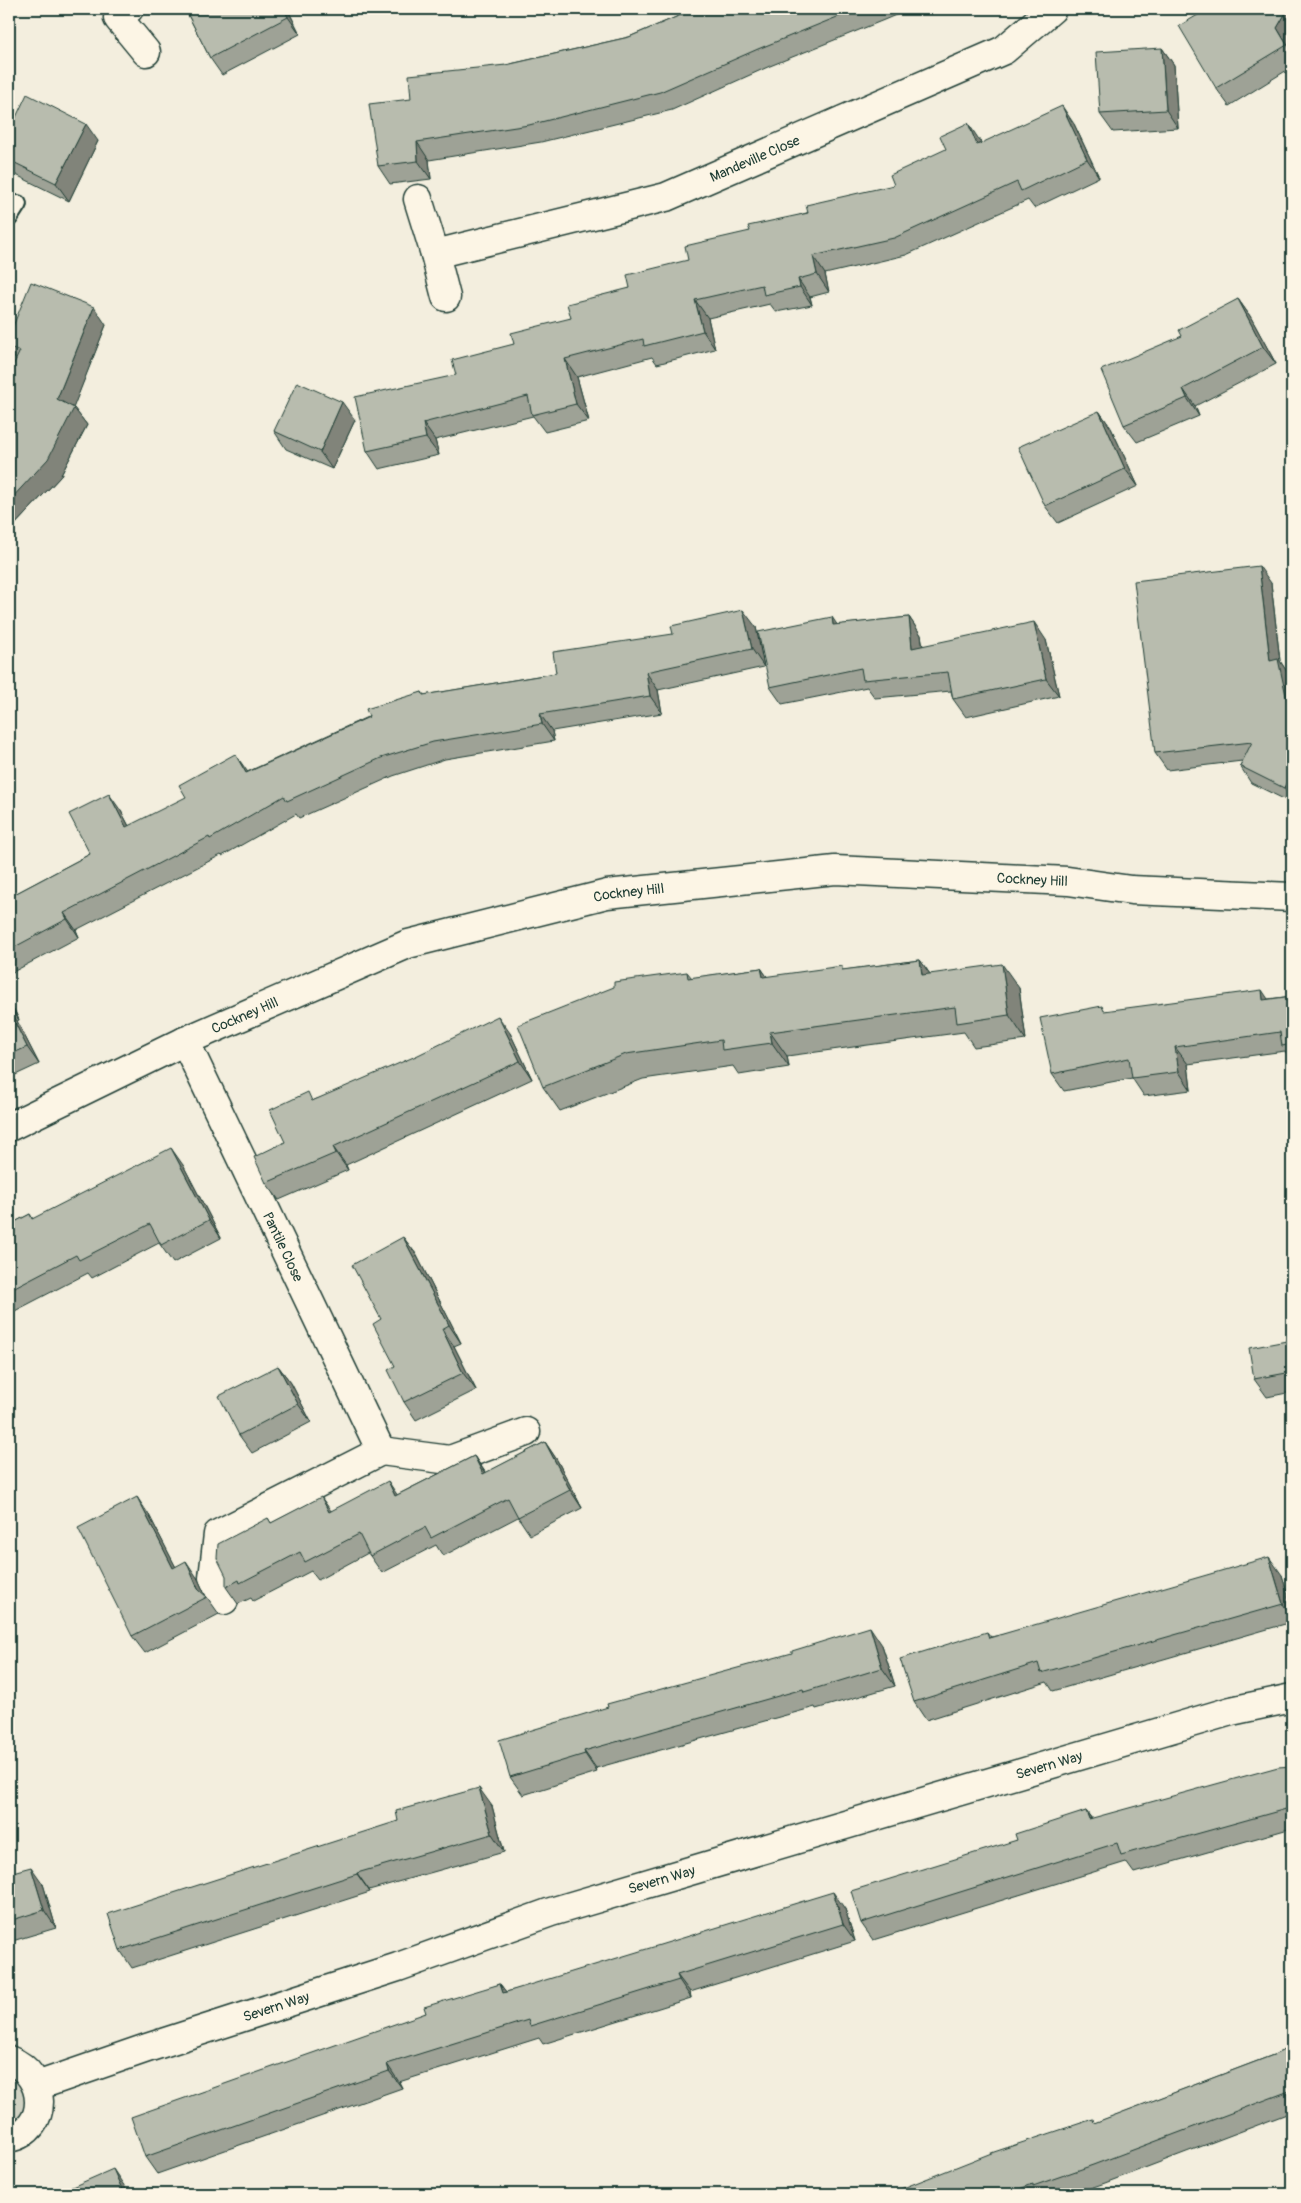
<svg xmlns="http://www.w3.org/2000/svg" width="1301" height="2203" font-family="Pangolin,sans-serif">
  <rect width="100%" height="100%" fill="#f3eede"/>
  <filter id="ink" filterUnits="userSpaceOnUse"><feTurbulence type="fractalNoise" baseFrequency=".02" numOctaves="2"/><feDisplacementMap in="SourceGraphic" scale="10" xChannelSelector="R" yChannelSelector="G"/><feConvolveMatrix kernelMatrix="1 2 1 2 8 2 1 2 1" color-interpolation-filters="sRGB"/></filter>
  <g filter="url(#ink)">
    <path fill="#d0d1c2" stroke="#78877b" d="M9,2077C22,2084 30,2099 23,2113C20,2119 13,2123 9,2127Z"/>
    <g fill="none" stroke-linecap="round" stroke-linejoin="round">
      <g stroke="#1f3d34" stroke-width="20">
        <polyline id="lane" points="9,218 18,204"/>
      </g>
      <g stroke="#1f3d34" stroke-width="31">
        <g id="street">
          <polyline points="129,9 118,18 146,52"/>
          <polyline points="418,199 435,254"/>
          <path id="s1" d="M446,297L435,254L666,197L1004,50L1052,9"/>
          <path id="s2" d="M185,1041L381,1451L450,1460L526,1432"/>
          <path id="s3" d="M9,1127L185,1041L408,944L607,894L835,870L1068,881L1131,890L1292,897"/>
          <polyline points="224,1600 213,1578 218,1534 381,1451"/>
          <path d="M9,2060C48,2074 50,2130 9,2138"/>
          <path id="s4" d="M37,2086L147,2048L398,1967L551,1912L1231,1711L1292,1698"/>
        </g>
      </g>
      <use href="#lane" stroke="#fcf5e5" stroke-width="16"/>
      <use href="#street" stroke="#fcf5e5" stroke-width="28"/>
    </g>
    <g fill="#9ea296" stroke="#1f3d34">
      <polygon points="185,9 291,9 288,10 300,34 222,75 210,58"/>
      <polygon points="695,9 910,9 884,20 770,66 672,110 541,142 429,160 431,179 390,184 378,166 411,99 506,65 629,37"/>
      <polygon points="1292,9 1292,40 1289,45 1292,51 1292,67 1229,106 1216,88"/>
      <polygon points="1162,48 1174,65 1178,128 1113,132 1100,114"/>
      <polygon points="1074,124 1099,177 1034,208 1028,200 906,255 825,274 829,292 810,297 812,305 776,312 770,304 708,318 715,349 657,364 652,357 577,377 589,421 545,432 533,416 435,440 439,455 379,469 367,451 456,375 514,344 571,318 630,288 750,231 894,185 980,141 981,143"/>
      <polygon points="9,132 98,141 69,201 10,172 9,170"/>
      <polygon points="1238,299 1250,316 1276,364 1195,406 1199,416 1137,442 1124,425 1182,336"/>
      <polygon points="106,325 73,407 87,425 60,477 9,531 9,374 16,360 9,350 9,336"/>
      <polygon points="1099,411 1111,428 1138,486 1058,523 1045,506"/>
      <polygon points="355,420 332,469 286,449 274,431"/>
      <polygon points="1271,583 1280,661 1290,676 1292,685 1292,803 1251,783 1240,766 1242,761 1167,770 1155,753"/>
      <polygon points="909,617 921,635 923,646 1046,640 1059,696 966,717 953,699 951,691 875,698 867,687 782,704 770,687 837,625"/>
      <polygon points="756,627 764,667 658,690 662,713 552,731 554,741 445,759 393,776 299,818 296,814 222,856 221,855 76,930 79,937 9,974 9,897 90,854 121,811 129,826 422,692 424,695 556,673"/>
      <polygon points="920,960 930,974 1019,988 1026,1040 974,1047 964,1032 787,1056 789,1067 739,1075 733,1066 643,1079 560,1111 543,1087 687,972 692,978 761,968 767,977 844,970"/>
      <polygon points="1292,996 1292,1061 1285,1051 1188,1064 1191,1090 1144,1096 1132,1078 1064,1091 1052,1074 1106,1011 1268,999"/>
      <polygon points="9,999 19,1020 17,1021 39,1064 9,1078"/>
      <polygon points="510,1033 532,1079 346,1165 348,1170 279,1200 266,1183 285,1142 314,1100"/>
      <polygon points="183,1165 221,1238 173,1263 159,1243 92,1278 88,1273 9,1314 9,1225 30,1214 33,1219"/>
      <polygon points="403,1237 416,1254 461,1343 454,1346 476,1390 416,1420 404,1402 395,1366 381,1319"/>
      <polygon points="1292,1340 1292,1392 1267,1397 1254,1379"/>
      <polygon points="278,1366 291,1383 311,1422 252,1453 239,1435"/>
      <polygon points="545,1442 557,1460 582,1508 530,1535 518,1517 443,1556 436,1545 382,1573 368,1553 318,1580 311,1571 253,1601 251,1598 238,1604 226,1587 268,1518 271,1523 331,1511 397,1495 474,1456 486,1473"/>
      <polygon points="149,1515 175,1566 198,1579 205,1595 207,1597 219,1614 145,1653 132,1636"/>
      <polygon points="1282,1575 1292,1611 1292,1622 1053,1691 1047,1682 926,1720 914,1702 987,1632 991,1637"/>
      <polygon points="882,1645 895,1686 816,1709 815,1707 596,1768 597,1772 523,1795 510,1777"/>
      <polygon points="1292,1766 1292,1828 1134,1873 1126,1862 873,1940 861,1923 1017,1840 1086,1811 1092,1819"/>
      <polygon points="492,1806 504,1852 369,1890 370,1892 132,1968 120,1950 398,1821"/>
      <polygon points="9,1873 43,1884 56,1928 9,1942"/>
      <polygon points="845,1909 855,1941 690,1992 691,1998 543,2044 539,2038 399,2082 402,2088 157,2174 145,2157 426,2013 500,1984 506,1992"/>
      <polygon points="1292,2046 1292,2112 1105,2183 1073,2194 888,2194 1095,2123 1276,2054"/>
    </g>
    <g fill="#81847a" stroke="#1f3d34">
      <polygon points="284,9 287,9 288,10 300,34 288,17"/>
      <polygon points="1288,9 1292,9 1292,40 1289,45 1292,52 1277,28"/>
      <polygon points="1162,48 1174,65 1178,128 1166,110"/>
      <polygon points="1062,106 1074,124 1099,177 1087,159"/>
      <polygon points="968,123 980,141 990,162 977,145"/>
      <polygon points="86,124 98,141 69,201 56,183"/>
      <polygon points="417,142 429,160 431,179 418,161"/>
      <polygon points="813,256 825,274 829,292 817,274"/>
      <polygon points="798,279 810,297 812,305 800,287"/>
      <polygon points="1238,299 1250,316 1276,364 1263,347"/>
      <polygon points="695,300 708,318 715,349 703,331"/>
      <polygon points="94,307 106,325 70,416 57,399"/>
      <polygon points="565,359 577,377 589,421 576,404"/>
      <polygon points="1183,389 1195,406 1199,416 1187,398"/>
      <polygon points="342,402 355,420 332,469 320,452"/>
      <polygon points="74,408 87,425 60,477 9,531 9,501"/>
      <polygon points="1099,411 1111,428 1138,486 1125,469"/>
      <polygon points="423,423 435,440 439,455 426,438"/>
      <polygon points="1259,566 1271,583 1280,661 1290,676 1292,686 1292,723 1270,661"/>
      <polygon points="743,610 756,627 764,667 752,649"/>
      <polygon points="832,617 844,635 833,625"/>
      <polygon points="909,617 921,635 925,666 912,648"/>
      <polygon points="1034,622 1046,640 1059,696 1046,679"/>
      <polygon points="646,672 658,690 662,713 650,696"/>
      <polygon points="540,714 552,731 554,741 542,724"/>
      <polygon points="235,754 247,771 258,790 246,773"/>
      <polygon points="1292,770 1292,800 1284,788"/>
      <polygon points="109,794 121,811 138,844 126,827"/>
      <polygon points="64,913 76,930 79,937 67,919"/>
      <polygon points="920,960 937,984 922,975"/>
      <polygon points="1002,964 1019,988 1026,1040 1009,1015"/>
      <polygon points="761,968 778,992 763,977"/>
      <polygon points="1262,990 1274,1008 1263,1000"/>
      <polygon points="9,999 19,1020 9,1006"/>
      <polygon points="9,1009 17,1021 39,1064 27,1047 9,1011"/>
      <polygon points="498,1016 510,1033 532,1079 520,1061"/>
      <polygon points="770,1032 787,1056 789,1067 772,1043"/>
      <polygon points="1175,1047 1188,1064 1191,1090 1179,1072"/>
      <polygon points="333,1147 346,1165 348,1170 336,1153"/>
      <polygon points="171,1148 183,1165 221,1238 209,1220"/>
      <polygon points="403,1237 416,1254 461,1343 449,1325"/>
      <polygon points="442,1329 454,1346 476,1390 463,1373"/>
      <polygon points="278,1366 291,1383 311,1422 298,1404"/>
      <polygon points="545,1442 557,1460 582,1508 570,1490"/>
      <polygon points="474,1456 486,1474 483,1474"/>
      <polygon points="388,1481 400,1499 395,1496"/>
      <polygon points="137,1497 149,1515 185,1585 173,1568"/>
      <polygon points="321,1497 334,1515 329,1512"/>
      <polygon points="1269,1557 1282,1575 1292,1611 1292,1617 1283,1604"/>
      <polygon points="186,1561 198,1579 206,1597 198,1589"/>
      <polygon points="870,1627 882,1645 895,1686 882,1668"/>
      <polygon points="584,1751 596,1768 597,1772 585,1754"/>
      <polygon points="479,1788 492,1806 504,1852 492,1834"/>
      <polygon points="1086,1811 1099,1829 1089,1819"/>
      <polygon points="31,1867 43,1884 56,1928 44,1910"/>
      <polygon points="357,1873 369,1890 370,1892 357,1874"/>
      <polygon points="833,1892 845,1909 855,1941 843,1924"/>
      <polygon points="677,1975 690,1992 691,1998 679,1980"/>
      <polygon points="500,1984 513,2001 503,1993"/>
      <polygon points="387,2064 399,2082 402,2088 389,2071"/>
      <polygon points="113,2169 125,2187 128,2194 124,2194"/>
    </g>
    <g fill="#b8bcae" stroke="#1f3d34">
      <polygon points="185,9 284,9 288,17 210,58"/>
      <polygon points="695,9 857,9 758,49 660,92 529,125 417,142 418,161 378,166 369,104 411,99 409,75 506,65 629,37"/>
      <polygon points="1208,9 1288,9 1277,28 1287,45 1216,88 1179,26"/>
      <polygon points="1162,48 1166,110 1100,114 1096,52"/>
      <polygon points="27,94 86,124 56,183 9,160 9,132"/>
      <polygon points="1062,106 1087,159 1021,191 1017,182 894,238 813,256 817,274 798,279 800,287 764,295 762,285 695,300 703,331 644,346 643,339 565,359 576,404 532,415 528,396 423,423 426,438 367,451 355,397 456,375 452,360 514,344 511,333 571,318 567,304 630,288 627,275 688,260 685,246 750,231 748,226 808,213 806,205 894,185 890,175 946,149 940,136 968,123 977,145"/>
      <polygon points="31,282 94,307 57,399 74,408 48,459 9,501 9,374 20,351 9,347 9,336"/>
      <polygon points="1238,299 1263,347 1183,389 1187,398 1124,425 1101,370 1182,336 1179,330"/>
      <polygon points="297,382 342,402 320,452 274,431"/>
      <polygon points="1099,411 1125,469 1045,506 1018,447"/>
      <polygon points="1259,566 1270,661 1278,659 1292,723 1292,770 1284,788 1240,766 1252,742 1155,753 1134,581"/>
      <polygon points="743,610 752,649 646,672 650,696 540,714 542,724 433,742 381,758 287,801 284,796 210,839 209,837 64,913 67,919 9,950 9,897 90,854 69,814 109,794 126,827 186,797 179,785 235,754 246,773 369,717 366,709 422,692 423,695 556,673 553,652 673,634 671,626"/>
      <polygon points="832,617 833,625 909,617 912,648 1034,622 1046,679 953,699 948,672 863,680 861,668 770,687 758,632"/>
      <polygon points="920,960 922,975 1002,964 1009,1015 957,1023 955,1007 770,1032 772,1043 722,1050 721,1040 626,1054 543,1087 518,1025 614,987 614,982 687,972 688,978 761,968 763,977 842,966 842,970"/>
      <polygon points="1262,990 1263,1000 1292,996 1292,1044 1282,1046 1280,1032 1175,1047 1179,1072 1132,1078 1129,1058 1052,1074 1040,1018 1102,1006 1104,1011"/>
      <polygon points="9,1011 27,1047 9,1055"/>
      <polygon points="498,1016 520,1061 333,1147 336,1153 266,1183 254,1157 285,1142 270,1110 308,1092 312,1101 416,1056"/>
      <polygon points="171,1148 209,1220 161,1245 150,1224 79,1260 76,1255 9,1290 9,1225 30,1214 32,1219"/>
      <polygon points="403,1237 449,1325 442,1329 463,1373 404,1402 388,1370 395,1366 373,1324 381,1319 352,1265"/>
      <polygon points="1292,1340 1292,1372 1254,1379 1249,1348"/>
      <polygon points="278,1366 298,1404 239,1435 219,1396"/>
      <polygon points="545,1442 570,1490 518,1517 508,1498 431,1538 425,1527 370,1556 359,1534 305,1562 300,1552 240,1583 239,1580 226,1587 226,1576 217,1558 218,1544 268,1518 271,1523 321,1497 329,1512 388,1481 395,1496 474,1456 483,1474"/>
      <polygon points="137,1497 173,1568 186,1561 198,1589 207,1597 132,1636 78,1528"/>
      <polygon points="1269,1557 1283,1604 1041,1673 1038,1663 914,1702 900,1659 987,1632 989,1638"/>
      <polygon points="870,1627 882,1668 804,1692 803,1689 584,1751 585,1754 510,1777 499,1740 608,1707 607,1704 792,1653 792,1651"/>
      <polygon points="1292,1766 1292,1809 1286,1809 1121,1855 1117,1843 861,1923 851,1891 1017,1840 1015,1834 1086,1811 1089,1819 1278,1767"/>
      <polygon points="479,1788 492,1834 357,1873 357,1874 120,1950 108,1914 398,1821 396,1811"/>
      <polygon points="31,1867 44,1910 9,1921 9,1873"/>
      <polygon points="833,1892 843,1924 677,1975 679,1980 530,2026 528,2020 387,2064 389,2071 145,2157 131,2117 426,2013 424,2007 500,1984 503,1993"/>
      <polygon points="1292,2046 1292,2090 1093,2165 1033,2186 1033,2184 1005,2194 888,2194 994,2152 1093,2119 1094,2123 1276,2054"/>
      <polygon points="113,2169 124,2194 56,2194"/>
    </g>
  </g>
  <g text-anchor="middle" stroke-width="5" stroke-linejoin="round" paint-order="stroke">
    <g font-size="14" fill="#1f3d34" stroke="#fcf5e5">
      <text dy="5" stroke="none"><textPath href="#s1" startOffset="379">Mandeville Close</textPath></text>
      <text dy="5" stroke="none"><textPath href="#s3" startOffset="1071">Cockney Hill</textPath></text>
      <text dy="5" stroke="none"><textPath href="#s3" startOffset="666">Cockney Hill</textPath></text>
      <text dy="5" stroke="none"><textPath href="#s3" startOffset="261">Cockney Hill</textPath></text>
      <text dy="5" stroke="none"><textPath href="#s2" startOffset="228">Pantile Close</textPath></text>
      <text dy="5" stroke="none"><textPath href="#s4" startOffset="1062">Severn Way</textPath></text>
      <text dy="5" stroke="none"><textPath href="#s4" startOffset="658">Severn Way</textPath></text>
      <text dy="5" stroke="none"><textPath href="#s4" startOffset="252">Severn Way</textPath></text>
    </g>
  </g>
  <rect width="1301" height="2203" fill="none" stroke="#fcf5e5" stroke-width="30"/>
  <rect x="15" y="15" width="1271" height="2173" fill="none" stroke="#1f3d34" stroke-width="2" filter="url(#ink)"/>
</svg>
